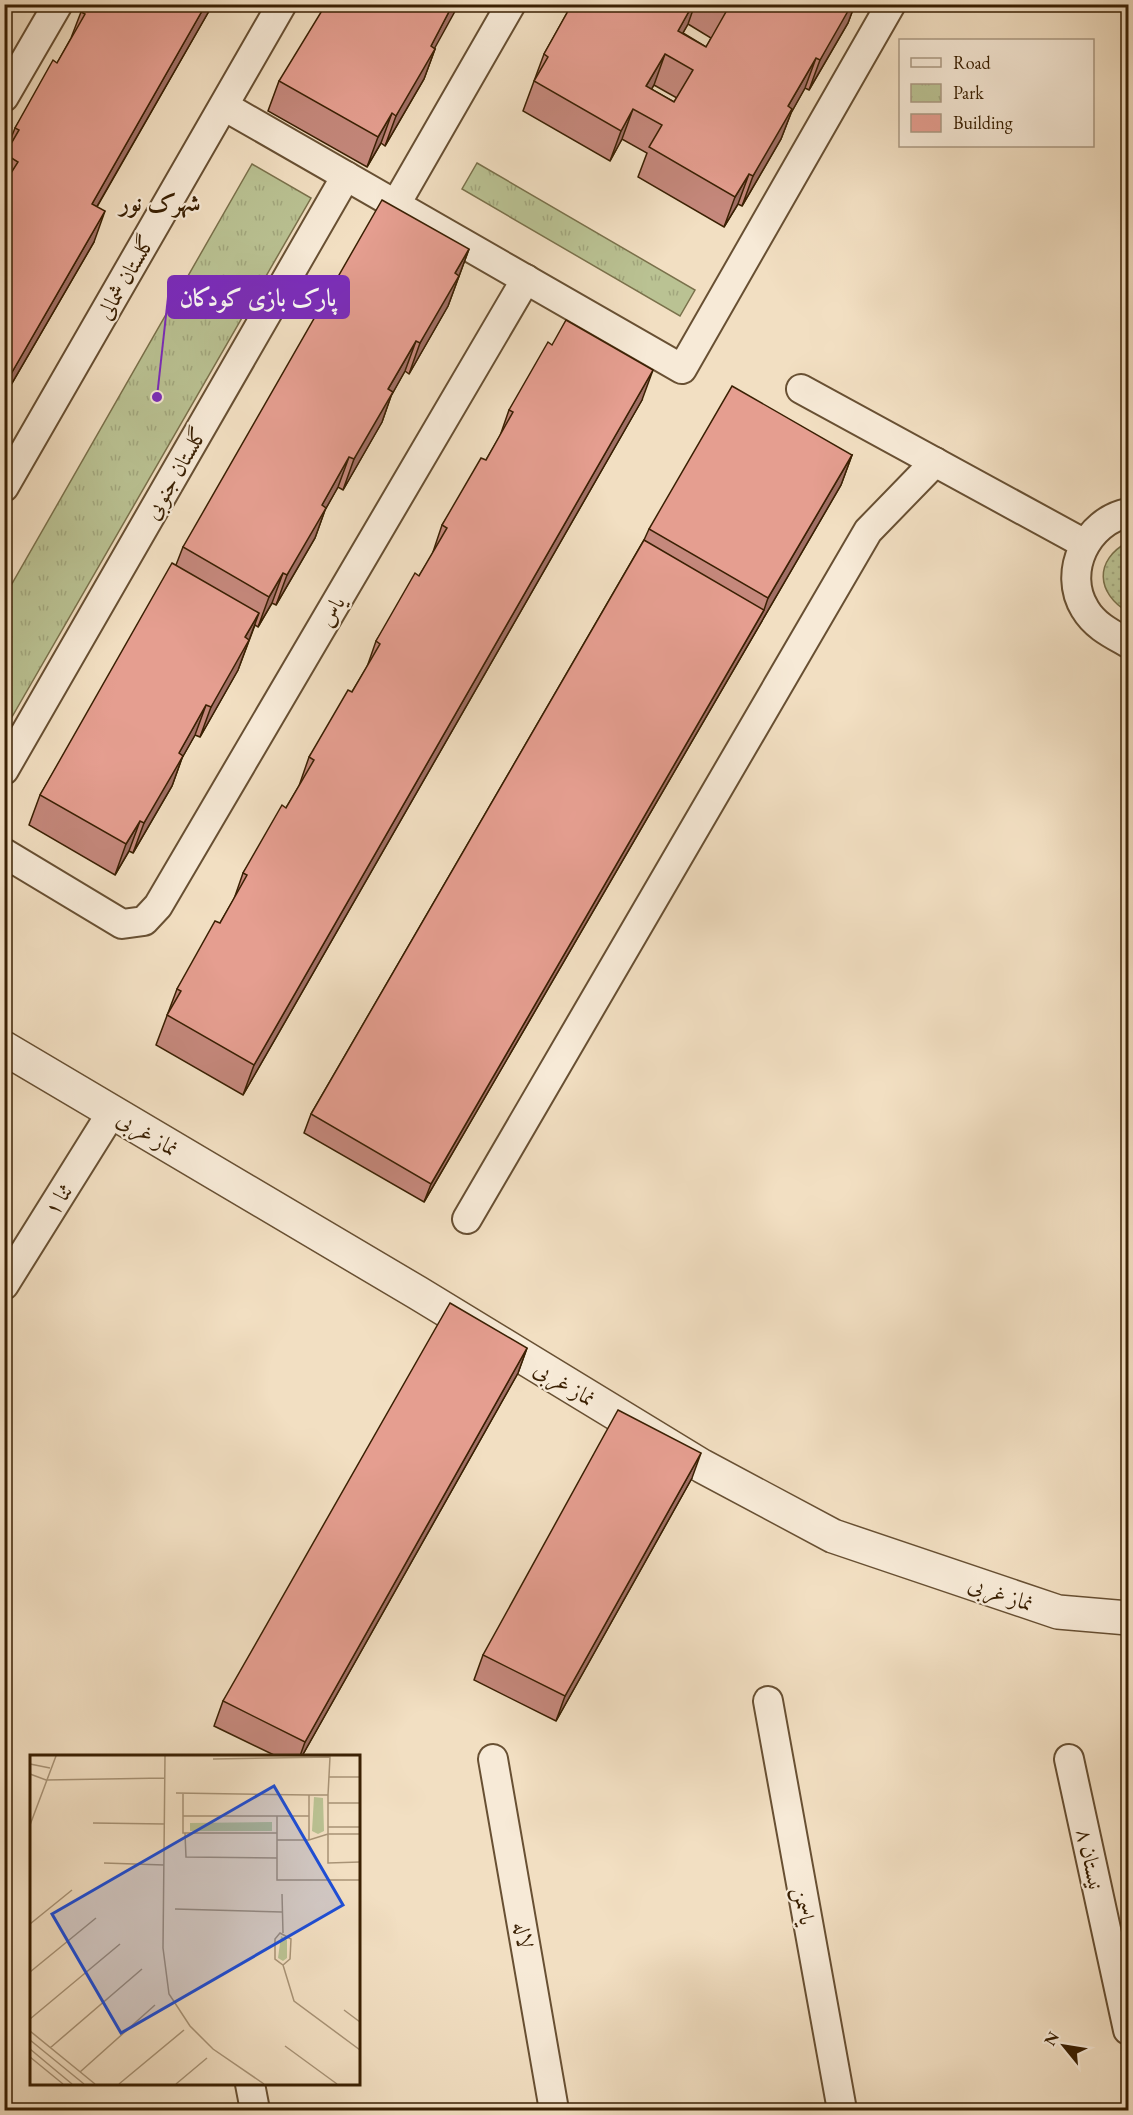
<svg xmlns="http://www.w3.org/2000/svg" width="1133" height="2115" font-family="'EB Garamond',Amiri,serif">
  <defs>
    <pattern id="grass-dots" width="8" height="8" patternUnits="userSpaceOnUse" patternTransform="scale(1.5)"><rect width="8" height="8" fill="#bac293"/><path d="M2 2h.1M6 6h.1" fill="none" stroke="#a1a67d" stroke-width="1.8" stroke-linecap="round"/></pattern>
    <pattern id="park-tufts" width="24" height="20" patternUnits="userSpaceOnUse" patternTransform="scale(1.5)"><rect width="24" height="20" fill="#bac293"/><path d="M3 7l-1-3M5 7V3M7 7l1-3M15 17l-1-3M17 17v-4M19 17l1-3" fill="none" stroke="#a1a67d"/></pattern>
  </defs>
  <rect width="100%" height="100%" fill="#f2dfc2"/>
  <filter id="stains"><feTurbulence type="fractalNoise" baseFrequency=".00333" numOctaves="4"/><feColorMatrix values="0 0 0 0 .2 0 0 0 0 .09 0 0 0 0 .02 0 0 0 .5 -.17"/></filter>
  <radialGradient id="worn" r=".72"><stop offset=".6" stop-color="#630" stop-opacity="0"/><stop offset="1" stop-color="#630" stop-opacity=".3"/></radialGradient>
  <path fill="url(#grass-dots)" stroke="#7a714b" stroke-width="1.5" d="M1128,542V541V612C1096,593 1094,560 1128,542Z"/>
  <g fill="url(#park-tufts)" stroke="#7a714b" stroke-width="1.5">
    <polygon points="477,163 695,290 680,316 462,189"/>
    <polygon points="252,164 311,198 5,729 5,596"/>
  </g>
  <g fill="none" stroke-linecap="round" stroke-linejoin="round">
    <g stroke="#685033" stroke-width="32">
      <g id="minor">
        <polyline points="4,97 58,4"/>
        <polyline points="224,106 682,369 891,4"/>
        <polyline points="396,204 511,4"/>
        <polyline points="801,389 1085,544"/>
        <polyline points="4,487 282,4"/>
        <path d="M1128,513C1087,521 1062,572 1085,609C1095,626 1112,634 1128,643"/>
        <polyline points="4,770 346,176"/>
        <polyline points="4,853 122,924 144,921 158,906 526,279"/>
        <polyline points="467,1219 868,531 935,462"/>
        <polyline points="4,1285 112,1112"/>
        <polyline points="768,1701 842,2110"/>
        <polyline points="493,1759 554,2110"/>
        <polyline points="1069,1759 1128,2030"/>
        <polyline points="250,2084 255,2110"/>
      </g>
    </g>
    <g stroke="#685033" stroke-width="36">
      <polyline id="tertiary" points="4,1048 418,1293 702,1466 833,1536 1058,1612 1128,1618"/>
    </g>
    <use href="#minor" stroke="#f7ead7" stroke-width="28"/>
    <use href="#tertiary" stroke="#f7ead7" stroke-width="33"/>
  </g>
  <g fill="#c5887c" stroke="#3a2003" stroke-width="1.5" fill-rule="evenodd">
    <polygon points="85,4 213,4 97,207 94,242 4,397 4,156 15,128 57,63 71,38 81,12"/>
    <polygon points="218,4 227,4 225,9"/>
    <path d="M572,4H855L848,23L809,90L805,88L791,113L781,139L742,206L738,204L724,227L638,177L647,153L622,139L610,161L523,111L544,54ZM688,24L711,38L706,47L683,33ZM654,85L677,98L674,102L651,89Z"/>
    <polygon points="435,49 424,79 385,146 381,143 367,167 268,111 279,81"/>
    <polygon points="469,249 448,306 409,374 405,371 391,396 382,422 343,490 338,487 325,510 315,538 276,605 272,603 258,627 255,625 238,670 200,737 195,735 182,758 172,786 133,853 129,851 115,875 29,825 40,795 176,565 183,547"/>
    <polygon points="642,400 243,1095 156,1045 177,989 220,923 234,899 243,873 286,808 299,786 309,757 352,692 367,667 376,641 419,576 432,555 442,525 486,460 500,436 509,410"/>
    <polygon points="852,455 841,485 424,1202 304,1133 311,1114 644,540 649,529"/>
    <polygon points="527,1348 518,1373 302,1756 276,1756 214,1726 223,1701"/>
    <polygon points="692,1478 556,1721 474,1680 483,1655"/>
  </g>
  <g fill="#a06f65" stroke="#3a2003" stroke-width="1.5">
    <polygon points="206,4 213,4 81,234 92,204"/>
    <polygon points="453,4 459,4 432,53 435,49 424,79 385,146 396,116 431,46"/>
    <polygon points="693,4 695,4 688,24 669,57 678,31"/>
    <polygon points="849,4 855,4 848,23 809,90 820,60"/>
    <polygon points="665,54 654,85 638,112 646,86"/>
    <polygon points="816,58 805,88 791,113 781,139 742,206 753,176 788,106"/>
    <polygon points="633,109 622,139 610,161 621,131"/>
    <polygon points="392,113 381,143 367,167 378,137"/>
    <polygon points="749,174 738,204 724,227 735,197"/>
    <polygon points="105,211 94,242 4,397 4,386"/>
    <polygon points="469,249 448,306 409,374 420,343 455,273"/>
    <polygon points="416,341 405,371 391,396 382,422 343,490 354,459 388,389"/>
    <polygon points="653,370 642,400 243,1095 254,1065"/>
    <polygon points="852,455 841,485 424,1202 431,1184 764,610 768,598"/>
    <polygon points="349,457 338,487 325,510 315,538 276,605 287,575 322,505"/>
    <polygon points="283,573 272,603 258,627 269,597"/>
    <polygon points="259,613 238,670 200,737 211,707 245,637"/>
    <polygon points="206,705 195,735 182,758 172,786 133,853 144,823 179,753"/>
    <polygon points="140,821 129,851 115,875 126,844"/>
    <polygon points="527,1348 518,1373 302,1756 300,1756 305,1742"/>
    <polygon points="701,1453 692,1478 556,1721 565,1696"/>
  </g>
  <g fill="#e59e90" stroke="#3a2003" stroke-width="1.5" fill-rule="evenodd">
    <polygon points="85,4 206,4 92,204 105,211 4,386 4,184 18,162 5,154 19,130 15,128 53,60 57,63 85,14 81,12"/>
    <polygon points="326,4 453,4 431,46 435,49 396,116 392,113 378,137 279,81"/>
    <path d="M572,4H693L678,31L706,47L727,10L717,4H852L820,60L816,58L788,106L792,109L753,176L749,174L735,197L649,147L662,125L633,109L621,131L534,81L548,57L544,54ZM665,54L693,70L674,102L646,86Z"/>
    <polygon points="382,200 469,249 455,273 459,276 420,343 416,341 388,389 393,392 354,459 349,457 322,505 326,508 287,575 283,573 269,597 183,547"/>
    <polygon points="566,320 653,370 254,1065 167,1015 181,991 177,989 215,921 220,923 247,875 243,873 282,805 286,808 314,760 309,757 348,690 352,692 380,644 376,641 415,573 419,576 447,528 442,525 481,458 486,460 513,412 509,410 548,342 552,345"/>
    <polygon points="732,386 852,455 768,598 649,529"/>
    <polygon points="644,540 764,610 431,1184 311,1114"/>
    <polygon points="172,563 259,613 245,637 249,640 211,707 206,705 179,753 183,756 144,823 140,821 126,844 40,795"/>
    <polygon points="450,1303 527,1348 305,1742 223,1701"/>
    <polygon points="618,1410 701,1453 565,1696 483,1655"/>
  </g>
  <g text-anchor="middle" stroke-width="4.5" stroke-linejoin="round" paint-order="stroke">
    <g font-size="22" fill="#3a2003" stroke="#f7ead7">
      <text transform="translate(125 277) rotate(-60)" y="8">گلستان شمالی</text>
      <text transform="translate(175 473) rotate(-60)" y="8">گلستان جنوبی</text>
      <text transform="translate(331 611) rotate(-60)" y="8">یاس</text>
      <text transform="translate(148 1133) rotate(31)" y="8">نماز غربی</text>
      <text transform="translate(58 1199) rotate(-58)" y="8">ثنا ۱</text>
      <text transform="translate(565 1383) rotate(31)" y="8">نماز غربی</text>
      <text transform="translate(1001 1593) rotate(19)" y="8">نماز غربی</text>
      <text transform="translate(1091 1859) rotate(78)" y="8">نیستان ۸</text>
      <text transform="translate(805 1906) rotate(80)" y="8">یاسمن</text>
      <text transform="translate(524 1935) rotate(80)" y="8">لاله</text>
    </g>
    <g font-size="24" font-weight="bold" fill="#3a2003" stroke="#f7ead7">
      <text x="160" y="211">شهرک نور</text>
    </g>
  </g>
  <g transform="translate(30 1755)">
    <rect width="330" height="330" fill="#f2dfc2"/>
    <path d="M251,181L257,185V203L253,206L248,203Z" fill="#bac293"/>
    <path d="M284,42L293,43L294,76L288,79L282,76ZM242,67V76H160V68Z" fill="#bac293"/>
    <path fill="none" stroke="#a89376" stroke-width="1.5" d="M135,1L133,193L139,239L160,271L183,294L234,329M183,4L300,2L298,40M0,9L20,13M0,19L16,25L135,23M299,22H330M146,38L279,40M153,38V78H247M298,48H330M153,61H279M247,61V125H330M63,68L135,69M0,70L26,1M298,72H330M155,78L156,102L247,103M330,79H298L279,85V40H298V108L330,107M247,85H279M74,108L134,110M252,139L253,178M145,154L252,157M0,169L42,135M250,178L261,184L260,204L253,210L245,204V184ZM253,210L264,246L330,295M0,217L66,163M314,255L330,267M0,264L90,189M0,276L65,329M0,285L54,329M255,291L307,329M20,293L112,214M0,294L42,329M0,302L33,329M50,317L125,250M89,329L154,275M146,329L177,303"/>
    <path fill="#1d4ed8" fill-opacity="0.15" stroke="#1d4ed8" stroke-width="3" d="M244,31L313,150L91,278L22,159Z"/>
    <rect width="330" height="330" fill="none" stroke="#3a2003" stroke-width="3"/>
  </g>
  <path fill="none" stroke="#7b2cbf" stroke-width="2" d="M157 397L168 297"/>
  <circle fill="#7b2cbf" stroke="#f7ead7" stroke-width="2" cx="157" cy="397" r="6"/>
  <rect fill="#7b2cbf" stroke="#7b2cbf" stroke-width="2" x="168" y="276" width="181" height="42" rx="6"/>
  <g font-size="24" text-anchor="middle" font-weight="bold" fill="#fff">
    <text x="258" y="306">پارک بازی کودکان</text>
  </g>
  <rect width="1133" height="2115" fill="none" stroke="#f2dfc2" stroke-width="24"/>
  <rect x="6" y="6" width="1121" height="2103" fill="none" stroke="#3a2003" stroke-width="3"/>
  <rect x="12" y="12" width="1109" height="2091" fill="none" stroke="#3a2003" stroke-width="1.5"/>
  <rect x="899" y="39" width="195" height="108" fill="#f7ead7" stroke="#ab9982" stroke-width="1.5"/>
  <rect x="911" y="58" width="30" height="9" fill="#f7ead7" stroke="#ab9982" stroke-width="1.5"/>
  <text x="953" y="69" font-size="18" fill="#3a2003">Road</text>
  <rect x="911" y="84" width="30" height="18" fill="url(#park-tufts)" stroke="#ab9982" stroke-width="1.5"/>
  <text x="953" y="99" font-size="18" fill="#3a2003">Park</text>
  <rect x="911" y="114" width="30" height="18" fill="#e59e90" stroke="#ab9982" stroke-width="1.5"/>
  <text x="953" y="129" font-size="18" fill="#3a2003">Building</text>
  <g transform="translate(1064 2046) rotate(300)" stroke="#f7ead7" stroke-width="4.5" paint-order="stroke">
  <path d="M0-4.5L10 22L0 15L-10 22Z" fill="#3a2003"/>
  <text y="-9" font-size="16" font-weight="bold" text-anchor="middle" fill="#3a2003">N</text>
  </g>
  <rect width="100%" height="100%" filter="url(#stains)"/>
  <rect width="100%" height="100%" fill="url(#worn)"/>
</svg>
